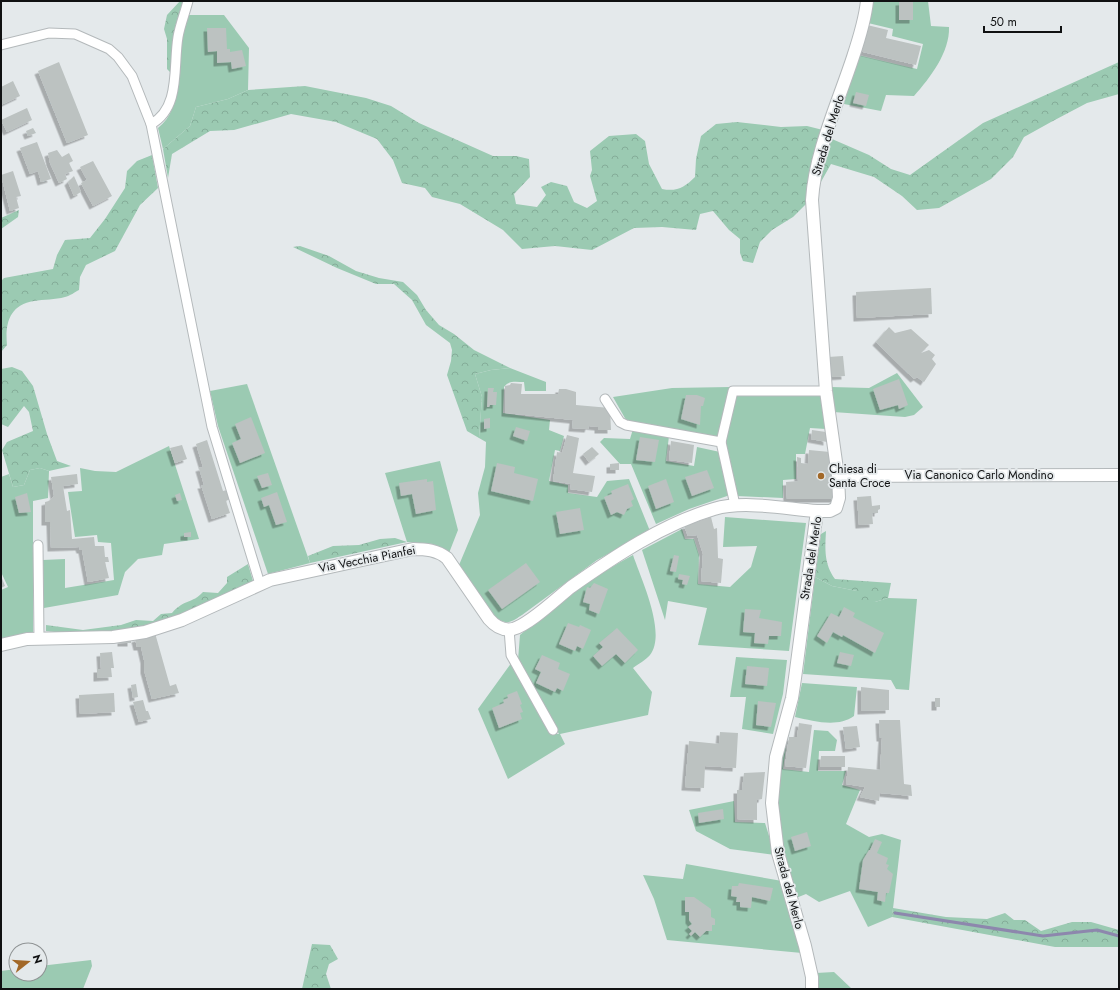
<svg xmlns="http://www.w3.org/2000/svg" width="1120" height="990" font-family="Jost,sans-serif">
  <defs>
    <pattern id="forest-crowns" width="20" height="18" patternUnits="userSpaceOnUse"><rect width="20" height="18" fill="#9bcab2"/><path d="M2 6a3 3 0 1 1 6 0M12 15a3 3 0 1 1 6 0" fill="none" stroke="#84ac98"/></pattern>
    <filter id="shadow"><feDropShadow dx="-3.5" dy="3.5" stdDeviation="0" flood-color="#0004"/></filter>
  </defs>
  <rect width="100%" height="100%" fill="#e4e9eb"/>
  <g fill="#9bcab2">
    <path d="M871,1H928L931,26L949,27C950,52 930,78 914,96L886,95L881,111L844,104L858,55L917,69L923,44L892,36L893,29L868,23Z"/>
    <path d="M189,15H224L249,48L248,90L228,99L196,107L190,126L163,149L158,128C184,108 175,70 181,42C182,33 186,24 189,15Z"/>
    <path d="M510,368L546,382V391H525L524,382C516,382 509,380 504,387L503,413L550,420L549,430L564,436L560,451L555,450L549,481L568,485V493L597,497L607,481L629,479L650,531L597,560L522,615C517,618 512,623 505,622C491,621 467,578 459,565L480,515L478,493L485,467L486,442L479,438L482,397L475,374L491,370Z"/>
    <polygon points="897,373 923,407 914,415 905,417 833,412 831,387 869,388"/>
    <polygon points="247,384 310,563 268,574 218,426 210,391"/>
    <polygon points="730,387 719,438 626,420 613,397 672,388"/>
    <polygon points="735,394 820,394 826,429 810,428 805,454 796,454 796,479 783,480 783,498 737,496 725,442"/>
    <polygon points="633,429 669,436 666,461 694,466 697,447 720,452 730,495 689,509 656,524 631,464 620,464 600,442 604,438 630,439"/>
    <polygon points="169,446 199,539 164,544 162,555 138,559 125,572 118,595 44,608 43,560 65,559 65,588 114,580 111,543 98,542 97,535 75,537 68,492 82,491 80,468 95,471 116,472"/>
    <polygon points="440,461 458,530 449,553 433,544 407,542 385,473"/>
    <polygon points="40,468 49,471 48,498 33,501 33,632 1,639 1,590 8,587 1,572 1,477 9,474 13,487 24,485 30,470"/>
    <polygon points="725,517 806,523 789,651 698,645 707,608 668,601 665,620 642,550 682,529 685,539 694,539 699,555 698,584 730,587 751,567 757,546 723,547"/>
    <path d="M633,555C641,579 667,633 650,655C646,660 638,664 633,668L652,692L648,715L560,734L565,744L508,779L478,709L512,662L552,734H559L518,660L520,635C555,605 592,577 633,555Z"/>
    <polygon points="815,577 832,586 857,591 875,602 888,598 917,599 909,690 896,689 891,680 803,674"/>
    <polygon points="736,657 787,660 783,694 773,734 742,729 746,697 730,697"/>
    <path d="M802,683L857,687L854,716C837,728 814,721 795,717Z"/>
    <polygon points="814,730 828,731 837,740 835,751 819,751 818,771 846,771 842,785 860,790 846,824 869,837 882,834 901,840 892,917 868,927 850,891 819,902 806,894 796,898 780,843 776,802 783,746 786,748 783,769 809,772"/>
    <polygon points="734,801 735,822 765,823 775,855 730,849 696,831 689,810"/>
    <polygon points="686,864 782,881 802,953 667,940 654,899 643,875 683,879"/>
    <polygon points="91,960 92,966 83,989 1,989 1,971 16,969 16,974 40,974 40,966"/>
    <polygon points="834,972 852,989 817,989 816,973"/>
  </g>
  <g fill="url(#forest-crowns)">
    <polygon points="180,1 183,1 175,27 172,74 167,69 167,39 164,29 167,15"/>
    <polygon points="1119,62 1119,94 1087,103 1051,122 1024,137 1013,157 991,179 939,208 917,210 902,196 874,177 831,164 817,189 827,152 832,139 869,155 891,169 910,175 983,123"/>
    <path d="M305,86L366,98L391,106L419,123L493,156H516L529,159L530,177L514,194L516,204L537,207L546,195L541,187L551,182L567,186L574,202L587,208L597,201L590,176L592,170L590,151L609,136L636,134L645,141L649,164L662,189C677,192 685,187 695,177L696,159L701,136L716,124L737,122L781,127L807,126L823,130L807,203L793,217L772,230L760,242L753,263L743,261L740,253V239L729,230L713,211L700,214L696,230L662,227L634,228L592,250L555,246L522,249L503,230L460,204L432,197L425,188L402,183L393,160L377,139L336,122L291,114L234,130L210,131L172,154L168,178L163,149L190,126L196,107L228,99L248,90Z"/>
    <path d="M152,155L158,188L140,205L115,251L86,265L80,277L79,290C75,292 70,296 65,297C55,300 44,299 34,301C9,305 5,324 7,345L1,352V281L4,278L53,269L57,255L65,240L90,238L105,219L125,188L127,171L137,161Z"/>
    <polygon points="19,210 18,217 1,229 1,218"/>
    <polygon points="300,246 329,256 356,271 379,278 403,282 417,295 426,310 439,325 454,334 474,350 510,368 491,370 475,374 482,397 479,438 467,431 447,375 451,361 452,350 450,343 426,325 412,300 394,284 376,284 337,268 293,247"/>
    <polygon points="12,367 22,371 33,386 47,434 57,461 71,466 49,471 40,468 30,470 24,485 13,487 2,450 7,442 33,431 29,412 24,406 8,427 1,424 1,369"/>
    <path d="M826,531C825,549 824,564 835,579L891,583L888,598L875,602L858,601L857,591L832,586L815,577L821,534Z"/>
    <polygon points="395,538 407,542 310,563 308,556 333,546 359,545 380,539"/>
    <path d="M248,564L253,581C183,618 128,640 46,631V625L83,630L121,625L136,620L153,621L161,614L172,613C184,599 192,604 203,592L218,593L227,583V577Z"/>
    <polygon points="893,908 946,917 987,919 1005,913 1014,920 1025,920 1041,931 1072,922 1091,922 1119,930 1119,947 1055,947 892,917"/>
    <polygon points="312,944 330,945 338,959 329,964 326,974 331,989 302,989"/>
  </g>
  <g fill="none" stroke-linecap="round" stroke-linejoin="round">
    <polyline stroke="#8d87ad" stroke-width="3" points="895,913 1043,936 1097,930 1119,936"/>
  </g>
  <g fill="#bcc2c1" filter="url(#shadow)">
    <polygon points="913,1 913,20 899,20 899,2"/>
    <polygon points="867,25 888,30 886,38 921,46 916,65 859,51"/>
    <polygon points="207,28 226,28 227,49 230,49 230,52 242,50 246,66 232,69 231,62 217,63 217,51 208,52"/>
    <polygon points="59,62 88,135 67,143 38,71"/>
    <polygon points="13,81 20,96 1,105 1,87"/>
    <polygon points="856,92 869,95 866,106 853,103"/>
    <polygon points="27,108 32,120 7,132 1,120"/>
    <polygon points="33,128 36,133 28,136 26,131"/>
    <polygon points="37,142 51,179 41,182 38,171 30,174 20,148"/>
    <polygon points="57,150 62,157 69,153 73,161 69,163 73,171 65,174 67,179 59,183 50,163 48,153"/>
    <polygon points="93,161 112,196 93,206 81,183 87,180 80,167"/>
    <polygon points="13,171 21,196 16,197 19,208 10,211 1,175"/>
    <polygon points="74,176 81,192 74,196 68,182"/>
    <polygon points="931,288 932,314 857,318 856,292"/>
    <polygon points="889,327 895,333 911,329 929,345 921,353 929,350 935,355 932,359 936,364 924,382 917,377 914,379 876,342"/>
    <polygon points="843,356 845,376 830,377 828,357"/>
    <polygon points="899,379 908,405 899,409 898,405 880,410 873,389"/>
    <polygon points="511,383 522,384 521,394 558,394 559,389 566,389 576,392 576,405 610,408 611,430 598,430 598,427 589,426 588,429 572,428 573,420 505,413 505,386 510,385"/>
    <polygon points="488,388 494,388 493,392 497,392 496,405 490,405 489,407 487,407"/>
    <polygon points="686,395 697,395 705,398 703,406 701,406 700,425 681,419"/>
    <polygon points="251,417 265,453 240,463 232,443 241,439 235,424"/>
    <polygon points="490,418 490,428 484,429 484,419"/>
    <polygon points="516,427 530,431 527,441 513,436"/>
    <polygon points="812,430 826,432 827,442 811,439"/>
    <polygon points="567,435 579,438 573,473 595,476 592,492 570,489 571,484 553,481 557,452 562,453"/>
    <polygon points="640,437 659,440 655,462 636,460"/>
    <polygon points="207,440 223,491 227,490 230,499 226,501 230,513 212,519 201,485 204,485 199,468 203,467 196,444"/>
    <polygon points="671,441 694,445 692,463 669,460"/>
    <polygon points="182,445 187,459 175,463 170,448"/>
    <polygon points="592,447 599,454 589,462 583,454"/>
    <polygon points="809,450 830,452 829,470 835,471 835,499 787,499 786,482 798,481 797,457 801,458 801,463 808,464"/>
    <polygon points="497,463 515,467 514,473 538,479 533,501 491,491"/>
    <polygon points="619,463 619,470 610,470 610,464"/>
    <polygon points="707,470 714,488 692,496 685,477"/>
    <polygon points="268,473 272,485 262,488 257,476"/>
    <polygon points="77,474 78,484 63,486 67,511 70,510 72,539 94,537 95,546 104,546 105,557 108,557 109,562 105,562 109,578 88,582 82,550 80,550 79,547 51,548 50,522 45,522 45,502 49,501 54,496 51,477"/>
    <polygon points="427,479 427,482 433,481 436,510 416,514 412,494 401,496 399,483"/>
    <polygon points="666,479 674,502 656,509 648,486"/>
    <polygon points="628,484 634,499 631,501 633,506 627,509 624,515 617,512 611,515 604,497 612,494 611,491"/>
    <polygon points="277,492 287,522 276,525 269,505 264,507 261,498"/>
    <polygon points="27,493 31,512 19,513 15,497"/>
    <polygon points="180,493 182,500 177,501 175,495"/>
    <polygon points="871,496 872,506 880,505 880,509 878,510 878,513 872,513 873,524 859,525 857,497"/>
    <polygon points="580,508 584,530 560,534 556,512"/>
    <polygon points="711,517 714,529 717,528 718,558 723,559 721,583 701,581 703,554 697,535 688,536 684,526"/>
    <polygon points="191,532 191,537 184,537 184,533"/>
    <polygon points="674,555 679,556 676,572 670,571"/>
    <polygon points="526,563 540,582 502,609 488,590"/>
    <polygon points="679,574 690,576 687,585 682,584 683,580 678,579"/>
    <polygon points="1,576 5,586 1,588"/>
    <polygon points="594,583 608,589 599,614 589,610 590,604 583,602 587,587 590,588"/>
    <polygon points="844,607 855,613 853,617 884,633 875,653 843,635 842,637 833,632 827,643 817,636 831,613 839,617"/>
    <polygon points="745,609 761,610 759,618 782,622 781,636 769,636 768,644 754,643 755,633 743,632"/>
    <polygon points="568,623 579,627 580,625 591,630 583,649 577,646 575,651 559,644"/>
    <polygon points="617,628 638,650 625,663 616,654 602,666 593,656 603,647 599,643"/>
    <polygon points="155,633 170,686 176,684 179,693 152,699 144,670 144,660 141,647 137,647 135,639"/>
    <polygon points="131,639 131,643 121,643 121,640"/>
    <polygon points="112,652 114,668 111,668 112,677 97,678 97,669 101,669 100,653"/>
    <polygon points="840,652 854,655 851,666 837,663"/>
    <polygon points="542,655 560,663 558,669 570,674 563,691 557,688 555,692 536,683 541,672 535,669"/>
    <polygon points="747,666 769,668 767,686 745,684"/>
    <polygon points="136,684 138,697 133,698 131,685"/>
    <polygon points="861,687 889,690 889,710 861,711"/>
    <polygon points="517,691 522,704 520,705 523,712 520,713 522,719 499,728 492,708 504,703 503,700 508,698 507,695"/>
    <polygon points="114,693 115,712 80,714 79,695"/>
    <rect x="935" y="698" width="5" height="9"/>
    <polygon points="143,700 146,711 148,711 151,719 139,722 133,702"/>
    <polygon points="758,701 776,703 771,727 756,725"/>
    <polygon points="879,720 900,720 904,784 911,785 912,796 880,793 879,801 860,797 865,787 846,784 848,767 880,770 882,738 880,738"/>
    <polygon points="799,723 812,725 806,768 785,766 789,737 797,737"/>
    <polygon points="857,726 860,747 846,749 843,727"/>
    <polygon points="720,732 738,733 736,768 705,766 704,788 685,787 689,741 719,744"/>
    <polygon points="821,756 845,756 845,767 820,767"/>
    <polygon points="765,772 762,799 757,800 757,820 737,819 737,790 742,790 744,773"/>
    <polygon points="723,809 724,819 699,823 698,813"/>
    <polygon points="807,832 811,846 795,851 791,837"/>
    <polygon points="875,839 882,842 877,853 888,858 886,864 889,865 887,869 893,874 889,893 886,893 885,902 877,900 878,892 859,889 863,860 869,850 870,850"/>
    <polygon points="739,883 773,888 770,901 752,897 751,908 740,907 740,902 736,902 737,897 731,896 732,886 738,886"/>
    <polygon points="685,897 694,897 711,909 711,917 715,919 715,925 712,925 712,931 706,931 700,937 695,932 691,936 689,934 692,931 688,927 692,924 689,920 689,912 685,912"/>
  </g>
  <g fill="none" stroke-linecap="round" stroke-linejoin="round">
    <g stroke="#b4b9bb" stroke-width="11">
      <g id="street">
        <polyline points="1,45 49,33 75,34 109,49 118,57 132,76 151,124 212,427 260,584"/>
        <path d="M151,124C181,108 173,66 178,37C180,25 185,13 188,1"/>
        <polyline points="605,399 620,422 626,425 721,442 735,505"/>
        <polyline points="721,442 733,391 826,391"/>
        <polyline points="38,545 39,638"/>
        <polyline points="509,629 511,655 553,730"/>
      </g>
    </g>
    <g stroke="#b4b9bb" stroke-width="14">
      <g id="secondary">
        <polyline points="838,476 1119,475"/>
        <path d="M1,645L27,639L113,637L145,632L182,620L270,580L413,549C426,549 437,550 447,558L489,619C495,626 503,631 513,629C529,625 557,598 571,587C615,556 663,524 714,509C744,500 786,509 817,511"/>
        <path d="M812,989V977L805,946L778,853L772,803L776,757L792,698L795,678L817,511H830L836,508L839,498L838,476L826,391L812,200C815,152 838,103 853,57C859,39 865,20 867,1"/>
      </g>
    </g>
    <use href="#street" stroke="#fff" stroke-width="9"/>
    <use href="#secondary" stroke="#fff" stroke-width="12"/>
  </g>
  <circle fill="#a26828" stroke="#e4e9eb" stroke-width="1.5" cx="821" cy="476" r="4"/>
  <g text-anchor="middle" stroke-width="3.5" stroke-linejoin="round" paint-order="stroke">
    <g font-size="12" fill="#101112" stroke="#e4e9eb">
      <text transform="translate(828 135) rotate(-73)" y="4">Strada del Merlo</text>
      <text x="979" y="479">Via Canonico Carlo Mondino</text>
      <text transform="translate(811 558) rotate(-81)" y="4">Strada del Merlo</text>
      <text transform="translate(367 559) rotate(-11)" y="4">Via Vecchia Pianfei</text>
      <text transform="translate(789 888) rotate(75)" y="4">Strada del Merlo</text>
    </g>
    <g font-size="12" fill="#101112" stroke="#e4e9eb" text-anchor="start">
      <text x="829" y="473">Chiesa di<tspan x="829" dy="14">Santa Croce</tspan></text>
    </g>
  </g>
  <rect width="1120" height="990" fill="none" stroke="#101112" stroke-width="4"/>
  <g transform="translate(28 962) rotate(73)"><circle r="19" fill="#e4e9eb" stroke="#8f9394"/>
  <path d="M0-3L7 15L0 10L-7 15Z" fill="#a26828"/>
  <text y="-6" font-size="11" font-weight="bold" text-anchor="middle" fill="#101112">N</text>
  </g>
  <path d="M984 26v6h77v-6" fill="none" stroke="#101112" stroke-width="2"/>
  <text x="990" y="26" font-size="12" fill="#101112" stroke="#e4e9eb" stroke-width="3" paint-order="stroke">50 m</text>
</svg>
